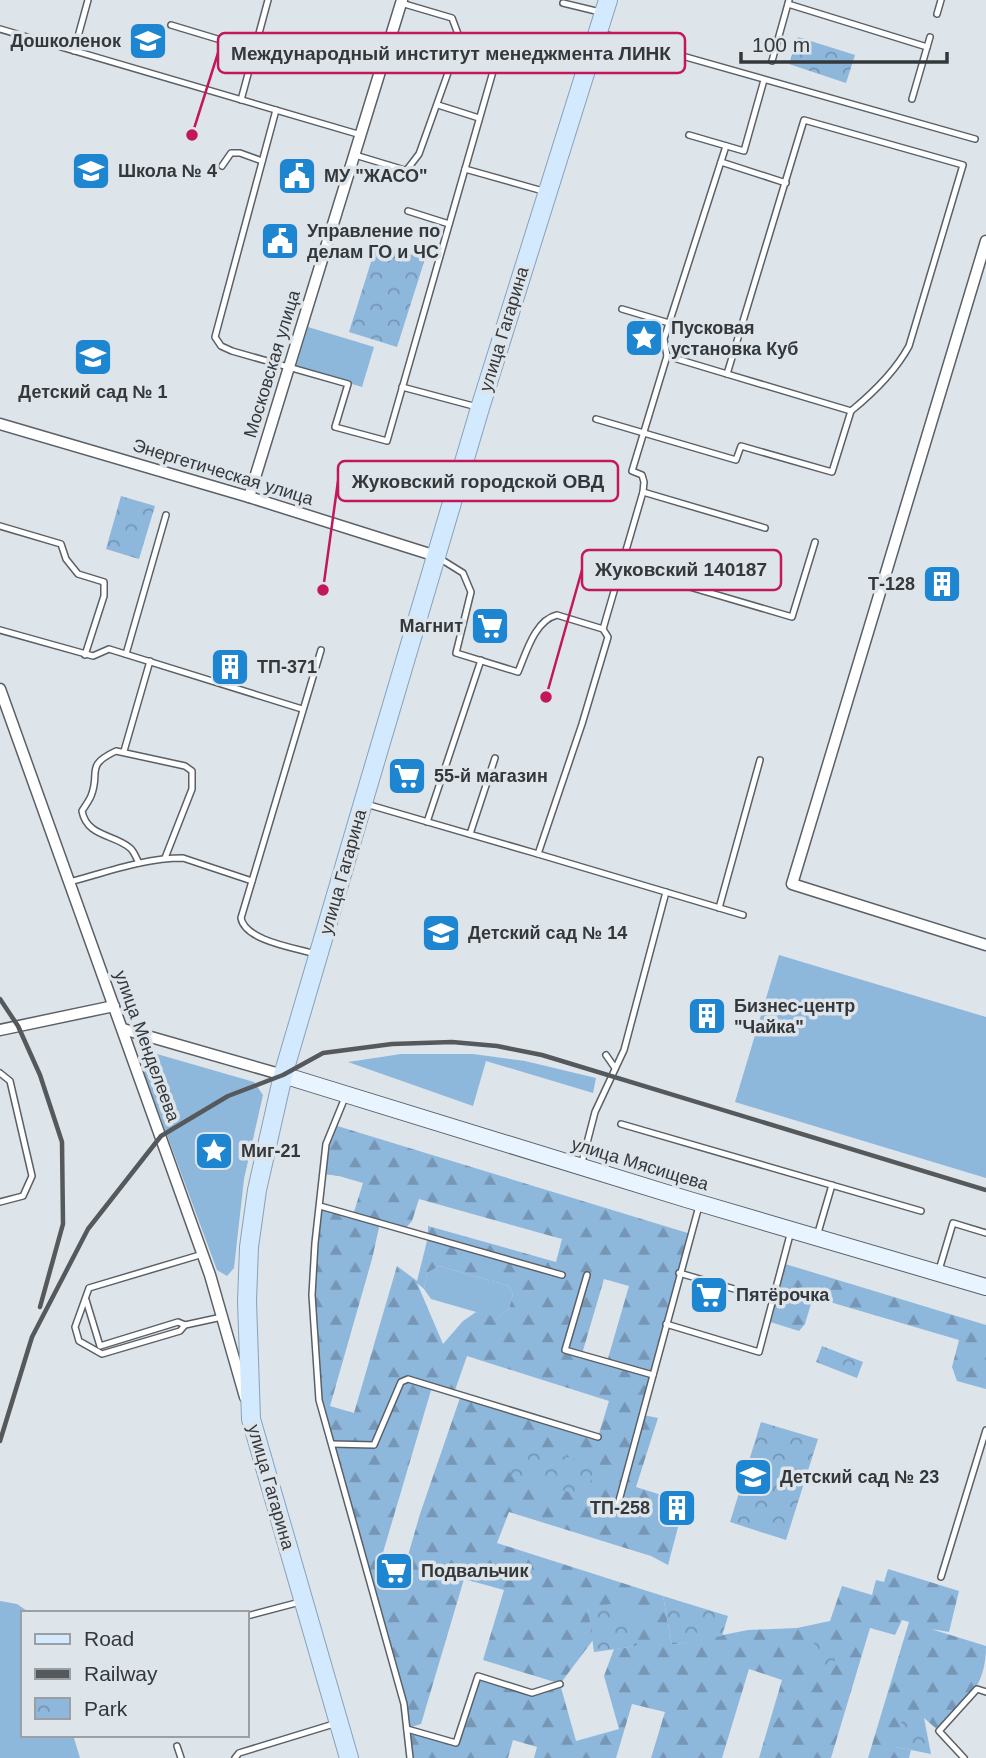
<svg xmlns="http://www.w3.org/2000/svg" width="986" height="1758" font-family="Arial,sans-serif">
  <defs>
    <pattern id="forest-firs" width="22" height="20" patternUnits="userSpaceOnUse" patternTransform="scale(1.75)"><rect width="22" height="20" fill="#8eb7dc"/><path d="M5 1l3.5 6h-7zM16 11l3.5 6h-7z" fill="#7596b4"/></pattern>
    <pattern id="park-crowns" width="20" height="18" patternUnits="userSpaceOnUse" patternTransform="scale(1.75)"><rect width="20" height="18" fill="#8eb7dc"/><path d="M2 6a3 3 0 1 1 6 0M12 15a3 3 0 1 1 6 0" fill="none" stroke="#7596b4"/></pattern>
  </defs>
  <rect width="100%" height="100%" fill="#dde4ea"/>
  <g fill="#8eb7dc">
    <polygon points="308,327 374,347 362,387 296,367"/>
    <polygon points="779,955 986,1017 986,1178 735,1102"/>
    <polygon points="157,1054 254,1082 263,1095 244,1179 234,1268 227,1276 217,1270 144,1073 146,1061"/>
    <polygon points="401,1054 473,1054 525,1061 596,1078 593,1093 486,1061 473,1106 348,1062"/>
    <polygon points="439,1266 509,1286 513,1294 509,1309 497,1318 431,1299 424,1289 427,1273"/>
    <polygon points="0,1601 17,1604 30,1613 23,1613 23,1735 73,1735 80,1758 0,1758"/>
  </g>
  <g fill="url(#forest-firs)" fill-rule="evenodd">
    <path d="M334,1125L691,1234L643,1415L658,1418L636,1487L674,1499L669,1513L681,1516L668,1565L651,1556L509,1512L497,1543L663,1596L672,1645L748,1630L797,1628L830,1621L842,1586L872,1595L876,1580L884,1582L888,1569L959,1591L949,1632L931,1629L986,1646C986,1688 965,1702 939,1731L924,1718L896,1747L911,1750L909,1758H868L909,1622L902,1620L895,1635L870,1628L831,1758H759L782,1680L749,1669L722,1758H651L665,1712L632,1704L616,1758H534L537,1747L513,1740L508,1758H410L407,1729L319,1400L312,1295L320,1206L353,1215L363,1183L339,1176L323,1174L326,1144ZM419,1199L562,1239L556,1262L428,1226V1237L417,1281L397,1266L354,1413L330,1406L372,1259L380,1223L404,1230L412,1221ZM439,1266L509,1286L513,1294L509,1309L498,1317L476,1312L463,1321L443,1344L417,1283L424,1289L427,1273ZM604,1279L629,1286L607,1362L582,1354ZM467,1356L609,1401L598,1437L461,1395L420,1514L403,1573L379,1566L432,1387L454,1393ZM464,1579L504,1590L483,1660L558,1683L532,1693L478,1676L456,1743L408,1728L421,1724ZM588,1607L637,1646L614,1649L604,1676L619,1729L576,1741L560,1684L593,1640Z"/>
    <polygon points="782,1263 986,1325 986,1389 957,1381 952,1367 959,1340 813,1297 805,1324 799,1331 767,1321"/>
  </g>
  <g fill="url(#park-crowns)">
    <polygon points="798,37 855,55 846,83 789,64"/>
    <polygon points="377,243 425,259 397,347 349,332"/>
    <polygon points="121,496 155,506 139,559 106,549"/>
    <polygon points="822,1346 863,1362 857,1378 816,1362"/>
    <polygon points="761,1422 818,1439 786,1540 730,1522"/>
    <polygon points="519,1444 595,1465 586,1497 510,1475"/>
    <polygon points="663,1596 728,1616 722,1636 672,1645"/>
    <polygon points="631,1601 637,1646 594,1652 588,1607"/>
    <polygon points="816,1637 840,1644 830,1676 806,1668"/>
    <polygon points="904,1710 924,1718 931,1754 896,1747"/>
  </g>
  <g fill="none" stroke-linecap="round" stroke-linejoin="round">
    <g stroke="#5a6066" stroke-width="8">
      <g id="service">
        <polyline points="401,3 452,18 458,34 459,42 419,154 406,171"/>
        <polyline points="563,3 600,12"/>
        <polyline points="788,4 927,47"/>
        <polyline points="937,14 941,0"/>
        <polyline points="171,25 254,50"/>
        <polyline points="0,29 361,135"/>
        <polyline points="601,33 975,139"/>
        <polyline points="74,51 88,0"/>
        <polyline points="772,61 789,0"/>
        <polyline points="912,99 930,37"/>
        <polyline points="241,100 268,0"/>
        <polyline points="438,105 479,118"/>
        <polyline points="276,110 215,337 221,346 232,351 348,384 335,427 387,441 498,54"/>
        <polyline points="689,135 744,151 764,80"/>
        <polyline points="355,155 418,174"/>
        <polyline points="721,162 786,183"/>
        <polyline points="222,166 231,153 240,153 262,161"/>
        <polyline points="465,169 543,191"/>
        <polyline points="408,211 449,224"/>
        <polyline points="622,309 669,323"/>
        <path d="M667,356L727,374L804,120L963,165L909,346C895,372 873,393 851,411"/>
        <polyline points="402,387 477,407"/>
        <polyline points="596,419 736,460 741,446 832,472 851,411 727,374"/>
        <polyline points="643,492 765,528"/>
        <polyline points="0,526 61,544 66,559 78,574 104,582 104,596 85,655"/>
        <path d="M439,558L463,573L471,592L456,653L518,672C526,653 535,620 557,615L603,629"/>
        <polyline points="622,567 792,617 815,542"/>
        <polyline points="0,630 93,656 109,649 302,709"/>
        <polyline points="126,654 166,515"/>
        <polyline points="124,751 150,661"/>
        <polyline points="366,804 538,854 582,724 608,637 603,629 643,492 644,482 642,475 632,471 667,356 664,339 726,146"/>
        <polyline points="427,822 481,660"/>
        <polyline points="470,834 495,758"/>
        <polyline points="538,854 743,915"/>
        <path d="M139,863C136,858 134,851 130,848C114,834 87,837 82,811C85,806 89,801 91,796C101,772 84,766 116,751L185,766L192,771V789L165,858"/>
        <path d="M70,882C107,872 144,858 183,858L252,881"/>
        <polyline points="719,908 760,760"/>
        <path d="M316,954C296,948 245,941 241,918L321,650"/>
        <polyline points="606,1055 615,1068"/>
        <polyline points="0,1073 10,1081 32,1176 23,1196 0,1202"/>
        <polyline points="346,1095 326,1144 315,1243 312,1295 319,1400 404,1704 410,1758"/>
        <polyline points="621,1124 921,1211"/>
        <polyline points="581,1166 595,1112 624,1050 666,892"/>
        <polyline points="320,1206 562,1275"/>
        <polyline points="817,1236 832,1185"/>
        <polyline points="939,1270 953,1223 986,1233"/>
        <polyline points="679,1273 772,1300"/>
        <polyline points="587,1275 565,1350 653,1375"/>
        <polyline points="86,1300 100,1346 178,1322 185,1325 222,1317"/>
        <polyline points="666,1324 759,1352 791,1231"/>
        <polyline points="185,1325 180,1331 102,1354 79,1341 75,1327 89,1288 203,1254"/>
        <polyline points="332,1444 374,1445 401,1382 408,1379 598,1437"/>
        <polyline points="617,1508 699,1206"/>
        <polyline points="941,1577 986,1430"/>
        <polyline points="247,1616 300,1602"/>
        <polyline points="407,1729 456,1743 478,1676 532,1693 560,1684"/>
        <polyline points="177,1746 181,1758"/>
        <polyline points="235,1758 239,1753 337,1723"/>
        <polyline points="964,1758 939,1731 977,1689 986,1692"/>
      </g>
    </g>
    <g stroke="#5a6066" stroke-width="13">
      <g id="minor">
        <polyline points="986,241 792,884 986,945"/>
        <polyline points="0,424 249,497 436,556"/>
        <polyline points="249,497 402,0"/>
        <polyline points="0,689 210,1275 245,1397"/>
        <polyline points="123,1029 283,1075"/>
        <polyline points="0,1030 114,1006"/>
      </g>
    </g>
    <g stroke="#5a6066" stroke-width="18">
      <polyline id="secondary" points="283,1075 686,1199 986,1287"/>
    </g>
    <g stroke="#88a2ba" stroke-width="20">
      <polyline id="primary" points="349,1758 251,1419 247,1301 249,1247 257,1190 283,1075 363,803 480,408 608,0"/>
    </g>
    <use href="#service" stroke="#fff" stroke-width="5"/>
    <use href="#minor" stroke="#fff" stroke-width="10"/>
    <use href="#secondary" stroke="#e8f4ff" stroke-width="16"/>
    <use href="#primary" stroke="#d2e9fe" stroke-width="18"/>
    <g stroke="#55595c" stroke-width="4.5">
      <polyline points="0,999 18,1026 40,1075 62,1142 63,1224 40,1307"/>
      <polyline points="0,1441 32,1337 88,1229 161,1136 228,1096 283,1075 323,1053 392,1044 452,1042 497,1046 542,1055 986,1190"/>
    </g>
  </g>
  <defs>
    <g id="school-square" transform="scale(2.0125)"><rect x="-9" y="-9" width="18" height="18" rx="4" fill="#1e85d0" stroke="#dde4ea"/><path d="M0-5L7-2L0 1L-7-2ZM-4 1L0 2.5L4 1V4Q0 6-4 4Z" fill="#fff"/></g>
    <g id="civic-square" transform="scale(2.0125)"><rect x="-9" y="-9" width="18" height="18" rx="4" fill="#1e85d0" stroke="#dde4ea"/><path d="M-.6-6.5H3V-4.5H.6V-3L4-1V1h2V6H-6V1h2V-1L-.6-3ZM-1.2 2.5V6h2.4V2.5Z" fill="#fff"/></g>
    <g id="sight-square" transform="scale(2.0125)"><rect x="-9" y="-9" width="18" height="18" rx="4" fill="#1e85d0" stroke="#dde4ea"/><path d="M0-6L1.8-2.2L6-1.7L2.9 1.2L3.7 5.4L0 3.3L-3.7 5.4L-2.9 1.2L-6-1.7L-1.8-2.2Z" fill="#fff"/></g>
    <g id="building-square" transform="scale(2.0125)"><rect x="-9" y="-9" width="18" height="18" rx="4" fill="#1e85d0" stroke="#dde4ea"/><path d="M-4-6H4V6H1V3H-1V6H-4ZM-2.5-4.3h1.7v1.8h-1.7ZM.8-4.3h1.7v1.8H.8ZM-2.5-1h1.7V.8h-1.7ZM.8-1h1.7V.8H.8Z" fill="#fff"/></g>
    <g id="supermarket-square" transform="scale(2.0125)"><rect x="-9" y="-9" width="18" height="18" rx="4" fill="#1e85d0" stroke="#dde4ea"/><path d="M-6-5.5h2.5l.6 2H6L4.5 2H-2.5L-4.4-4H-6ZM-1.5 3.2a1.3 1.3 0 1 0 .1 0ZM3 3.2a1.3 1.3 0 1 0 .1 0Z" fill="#fff"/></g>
  </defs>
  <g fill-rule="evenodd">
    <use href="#school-square" x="148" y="41"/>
    <use href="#school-square" x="91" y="171"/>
    <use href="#civic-square" x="297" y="176"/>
    <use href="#civic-square" x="280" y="241"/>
    <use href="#sight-square" x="644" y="338"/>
    <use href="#school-square" x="93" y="357"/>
    <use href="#building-square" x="942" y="584"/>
    <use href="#supermarket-square" x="490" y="626"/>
    <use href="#building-square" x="230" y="667"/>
    <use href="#supermarket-square" x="407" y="776"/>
    <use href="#school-square" x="441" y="933"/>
    <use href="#building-square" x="707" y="1016"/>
    <use href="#sight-square" x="214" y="1151"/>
    <use href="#supermarket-square" x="709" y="1295"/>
    <use href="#school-square" x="753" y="1477"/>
    <use href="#building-square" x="677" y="1508"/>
    <use href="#supermarket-square" x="394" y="1571"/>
  </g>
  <g text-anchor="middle" stroke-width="7" stroke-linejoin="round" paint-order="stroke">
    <g font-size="18" font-weight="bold" fill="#35383b" stroke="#dde4ea" text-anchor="start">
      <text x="121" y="47" text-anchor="end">Дошколенок</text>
      <text x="118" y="177">Школа № 4</text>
      <text x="324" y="182">МУ "ЖАСО"</text>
      <text x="307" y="237">Управление по<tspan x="307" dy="21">делам ГО и ЧС</tspan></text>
      <text x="671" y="334">Пусковая<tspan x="671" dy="21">установка Куб</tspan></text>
      <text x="93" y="398" text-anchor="middle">Детский сад № 1</text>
      <text x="915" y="590" text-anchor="end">Т-128</text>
      <text x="463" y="632" text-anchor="end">Магнит</text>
      <text x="257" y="673">ТП-371</text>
      <text x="434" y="782">55-й магазин</text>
      <text x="468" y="939">Детский сад № 14</text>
      <text x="734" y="1012">Бизнес-центр<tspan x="734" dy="21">"Чайка"</tspan></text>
      <text x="241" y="1157">Миг-21</text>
      <text x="736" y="1301">Пятёрочка</text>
      <text x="780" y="1483">Детский сад № 23</text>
      <text x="650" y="1514" text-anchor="end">ТП-258</text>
      <text x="421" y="1577">Подвальчик</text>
    </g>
    <g font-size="18" fill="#35383b" stroke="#dde4ea">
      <text transform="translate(504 329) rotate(-73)" y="6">улица Гагарина</text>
      <text transform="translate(272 364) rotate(-73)" y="6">Московская улица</text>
      <text transform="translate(223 472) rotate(17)" y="6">Энергетическая улица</text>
      <text transform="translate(343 872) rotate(-74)" y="6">улица Гагарина</text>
      <text transform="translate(147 1046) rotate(70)" y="6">улица Менделеева</text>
      <text transform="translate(640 1164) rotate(17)" y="6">улица Мясищева</text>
      <text transform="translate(271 1487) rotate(74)" y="6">улица Гагарина</text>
    </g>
  </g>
  <path fill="none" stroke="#c2185b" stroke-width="2.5" d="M192 135L218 53M323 590L338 481M546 697L582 570"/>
  <g fill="#c2185b" stroke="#dde4ea" stroke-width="2.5">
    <circle cx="192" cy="135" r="7"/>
    <circle cx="323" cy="590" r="7"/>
    <circle cx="546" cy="697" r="7"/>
  </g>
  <g fill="#dde4ea" stroke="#c2185b" stroke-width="2.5">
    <rect x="218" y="33" width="467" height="40" rx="7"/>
    <rect x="338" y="461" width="280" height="40" rx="7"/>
    <rect x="582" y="550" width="199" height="40" rx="7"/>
  </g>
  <g font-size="19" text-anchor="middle" font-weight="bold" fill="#35383b">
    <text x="451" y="60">Международный институт менеджмента ЛИНК</text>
    <text x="478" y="488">Жуковский городской ОВД</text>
    <text x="681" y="576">Жуковский 140187</text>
  </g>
  <rect x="21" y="1611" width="228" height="126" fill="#dde4ea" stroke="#9a9fa4" stroke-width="2"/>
  <rect x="35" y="1634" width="35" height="10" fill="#d2e9fe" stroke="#9a9fa4" stroke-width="2"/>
  <text x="84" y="1646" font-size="21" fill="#35383b">Road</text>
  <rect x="35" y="1669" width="35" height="10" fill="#55595c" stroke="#9a9fa4" stroke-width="2"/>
  <text x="84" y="1681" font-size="21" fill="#35383b">Railway</text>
  <rect x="35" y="1698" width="35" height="21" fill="url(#park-crowns)" stroke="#9a9fa4" stroke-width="2"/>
  <text x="84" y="1716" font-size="21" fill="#35383b">Park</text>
  <path d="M741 52v10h206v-10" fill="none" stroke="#35383b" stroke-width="3.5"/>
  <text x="752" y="52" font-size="21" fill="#35383b" stroke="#dde4ea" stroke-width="5" paint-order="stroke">100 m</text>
</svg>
